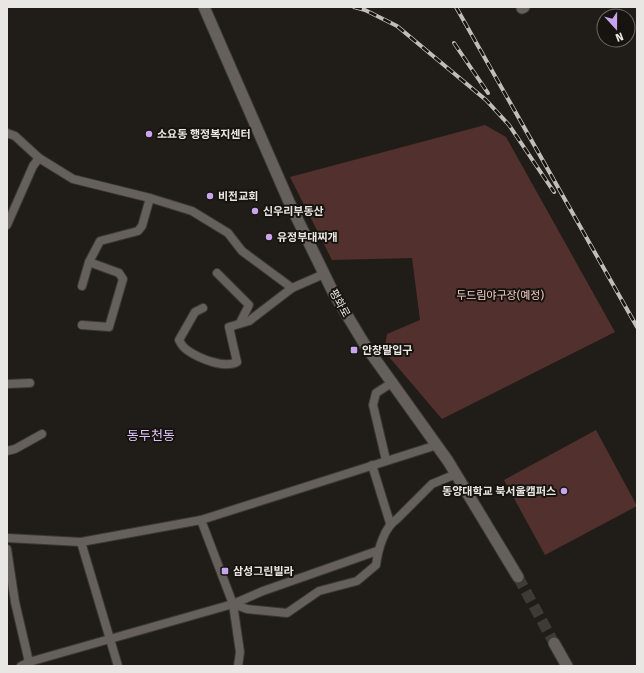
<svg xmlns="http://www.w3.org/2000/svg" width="644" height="673" font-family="'Fira Sans','Noto Sans KR',sans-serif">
  <rect width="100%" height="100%" fill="#201d18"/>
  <g fill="#52302e">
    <polygon points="485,125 506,137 615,332 442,419 384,351 387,334 420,320 412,258 332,260 290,177"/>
    <polygon points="596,430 637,506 545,555 504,480"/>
  </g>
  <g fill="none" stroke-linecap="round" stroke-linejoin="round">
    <polyline stroke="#3e3b36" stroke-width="11" stroke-dasharray="11 5.5" stroke-linecap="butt" points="518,577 554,643"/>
    <g stroke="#3b3835" stroke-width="10">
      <g id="street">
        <polyline points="7,133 15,136 39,158 73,179 150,198 192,211 228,233 242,251 292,288"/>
        <polyline points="7,225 33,166 39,158"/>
        <polyline points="217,273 249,305 240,323"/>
        <polyline points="82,286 89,262 100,241 138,231 142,226 150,198"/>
        <path d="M203,308L195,312L179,340C181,344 184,348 187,350C198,358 224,369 237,362L229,327L249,321L292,288L324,274"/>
        <polyline points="82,325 109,327 123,279 119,273 89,262"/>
        <polyline points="7,384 30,383"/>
        <polyline points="7,451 15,449 42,434"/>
        <polyline points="386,460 373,405 376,393 393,382"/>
        <polyline points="372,465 390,523"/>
        <polyline points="201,520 233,604 240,652 238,666"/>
        <polyline points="7,538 81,542 201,520 437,445"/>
        <polyline points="81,542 118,666"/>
        <polyline points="7,549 15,602 29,662"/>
        <path d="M233,604L247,609L287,613L319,591L357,581L376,565C378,550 384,527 397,519L432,484L456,474"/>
        <polyline points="21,666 29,662 233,604 263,591 377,551"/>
      </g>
    </g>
    <g stroke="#3b3835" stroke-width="13">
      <g id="secondary">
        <polyline points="204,7 290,204 333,292 365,345 448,461 518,577"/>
        <polyline points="522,8 524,7"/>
        <polyline points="554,643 567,666"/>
      </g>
    </g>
    <use href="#street" stroke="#65605b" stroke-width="8"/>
    <use href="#secondary" stroke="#65605b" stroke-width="11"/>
    <g stroke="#c0beb9" stroke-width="4">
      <g id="rail">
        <polyline points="354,7 365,10 397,26 486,100 509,125 554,192"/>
        <polyline points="456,7 637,327"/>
        <polyline points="454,43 488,93"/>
      </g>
    </g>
    <use href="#rail" stroke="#17140f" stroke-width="2.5" stroke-dasharray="8" stroke-linecap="butt"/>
  </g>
  <g fill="#c9a5ee" stroke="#17140f" stroke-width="1.5">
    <circle cx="149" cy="134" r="4"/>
    <circle cx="210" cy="196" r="4"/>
    <circle cx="255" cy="211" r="4"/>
    <circle cx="269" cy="237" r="4"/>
    <rect x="350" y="346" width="8" height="8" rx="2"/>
    <circle cx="564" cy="491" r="4"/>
    <rect x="221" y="567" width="8" height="8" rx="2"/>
  </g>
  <g text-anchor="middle" stroke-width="4" stroke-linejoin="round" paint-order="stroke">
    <g font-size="11" font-weight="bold" fill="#e9e7e3" stroke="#17140f" text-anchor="start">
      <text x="157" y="138">소요동 행정복지센터</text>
      <text x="218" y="200">비전교회</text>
      <text x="263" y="215">신우리부동산</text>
      <text x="277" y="241">유정부대찌개</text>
      <text x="362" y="354">안창말입구</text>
      <text x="556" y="495" text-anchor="end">동양대학교 북서울캠퍼스</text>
      <text x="233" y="575">삼성그린빌라</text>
    </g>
    <g font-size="11" fill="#f7cac6" stroke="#17140f">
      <text x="500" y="299">두드림야구장(예정)</text>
    </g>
    <g font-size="11" fill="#e9e7e3" stroke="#17140f">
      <text transform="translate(340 303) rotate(61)" y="4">평화로</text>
    </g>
    <g font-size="13" fill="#ddc3fa" stroke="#17140f">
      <text x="151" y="440">동두천동</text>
    </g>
  </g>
  <rect width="644" height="673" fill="none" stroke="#e9e7e3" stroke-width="16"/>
  <g transform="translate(616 28) rotate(159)"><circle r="19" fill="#17140f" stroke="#6b6864"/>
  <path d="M0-3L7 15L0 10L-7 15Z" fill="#c9a5ee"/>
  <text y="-6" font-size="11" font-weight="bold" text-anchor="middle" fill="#e9e7e3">N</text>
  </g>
</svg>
